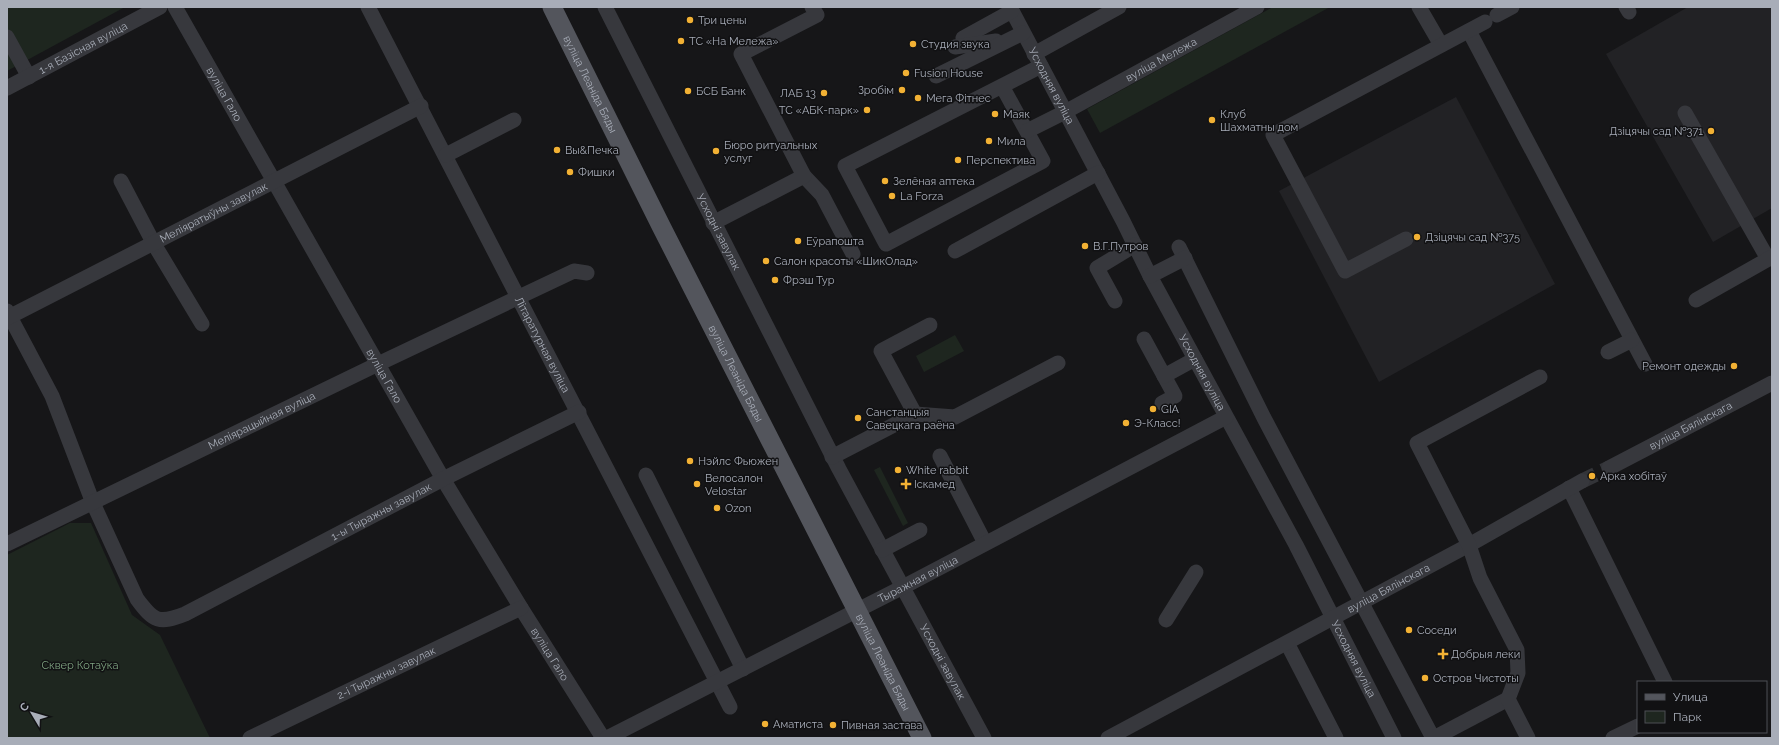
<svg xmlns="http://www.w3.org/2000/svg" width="1779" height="745" font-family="Raleway,sans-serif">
  <rect width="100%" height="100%" fill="#161618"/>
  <g fill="#222225">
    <polygon points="1688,7 1772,7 1772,208 1713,242 1606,54"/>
    <polygon points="1456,97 1555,284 1379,382 1279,191"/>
  </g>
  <g fill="#1e261f">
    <polygon points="7,7 125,7 7,71"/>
    <polygon points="1273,7 1330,7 1100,133 1087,109"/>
    <polygon points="955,335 964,351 924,372 916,356"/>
    <polygon points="880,467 908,523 903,526 874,470"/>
    <polygon points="70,523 91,523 132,615 160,635 210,738 7,738 7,555"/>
  </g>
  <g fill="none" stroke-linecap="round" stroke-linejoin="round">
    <polyline stroke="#333438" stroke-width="15" stroke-dasharray="15 8" stroke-linecap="butt" points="1582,481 1609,468"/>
    <g stroke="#37383d" stroke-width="15">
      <path id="s1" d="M175,7L443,479L521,608L603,738"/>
      <path id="s2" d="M368,7L730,707"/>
      <path id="s3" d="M605,7L839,469L984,738"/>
      <path id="s4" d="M1010,7L1123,221L1150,276L1296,545L1394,738"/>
      <polyline points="1419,7 1441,45"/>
      <polyline points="1626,7 1629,12"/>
      <polyline points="1497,15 1512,7"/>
      <polyline points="1469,31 1645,364"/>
      <polyline points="7,37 29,77"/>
      <polyline points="963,38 1012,11"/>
      <polyline points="955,47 996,41"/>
      <polyline points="1034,54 1119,7"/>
      <polyline points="936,76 1023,33"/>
      <polyline points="1002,86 1043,161 886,244 845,166 1041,66"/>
      <path id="s5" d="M7,88L160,7"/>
      <polyline points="1685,113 1768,259"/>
      <path id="s6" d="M1027,131L1065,112L1257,7"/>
      <polyline points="446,155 514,120"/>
      <polyline points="804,176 822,195 853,254"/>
      <polyline points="121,181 154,244 202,324"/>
      <polyline points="713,223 804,176 741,54 817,15 812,7"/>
      <polyline points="1406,239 1345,271 1273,135 1485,22"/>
      <polyline points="1179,247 1264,418 1433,738"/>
      <polyline points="955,251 1098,173"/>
      <polyline points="1150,276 1185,258"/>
      <polyline points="1696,300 1772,257"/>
      <polyline points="1115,301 1097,268 1135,245"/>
      <path id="s7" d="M7,311L52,396L93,503L137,599C154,622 159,624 185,614L443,479L579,412"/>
      <path id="s8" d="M7,318L421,106"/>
      <polyline points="1144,339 1175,396 1162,403"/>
      <polyline points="1608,352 1632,340"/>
      <polyline points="1164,376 1195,359"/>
      <polyline points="915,414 881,351 930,325"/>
      <polyline points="940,456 985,543"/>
      <polyline points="832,457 915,414 955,417 1058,363"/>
      <path id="s9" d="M1609,468L1772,383"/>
      <polyline points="646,475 743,669"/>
      <polyline points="1569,488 1665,682"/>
      <path id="s10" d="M7,544L378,364L574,271L587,273"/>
      <polyline points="882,550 920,530"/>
      <polyline points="1166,620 1196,572"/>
      <polyline points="1287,643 1336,738"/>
      <path id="s11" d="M250,738L521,608"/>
      <path id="s12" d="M607,738L903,587L1226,417"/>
      <path id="s13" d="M1108,738L1469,545L1582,481"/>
      <polyline points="1434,738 1508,699"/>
      <polyline points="1528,738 1508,699 1518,673 1517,650 1480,578 1469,545 1417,443 1540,377"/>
      <polyline points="1613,738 1638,726"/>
    </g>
    <path stroke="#53555c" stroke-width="19" id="s14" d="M552,7L661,226L922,738"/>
  </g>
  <g fill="#f2b134" stroke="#111113" stroke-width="1.5">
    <circle cx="690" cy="20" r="4"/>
    <circle cx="681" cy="41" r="4"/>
    <circle cx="913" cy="44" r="4"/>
    <circle cx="906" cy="73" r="4"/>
    <circle cx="902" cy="90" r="4"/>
    <circle cx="688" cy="91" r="4"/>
    <circle cx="824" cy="93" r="4"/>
    <circle cx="918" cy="98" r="4"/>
    <circle cx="867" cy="110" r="4"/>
    <circle cx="995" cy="114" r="4"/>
    <circle cx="1212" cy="120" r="4"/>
    <circle cx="1711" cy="131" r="4"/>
    <circle cx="989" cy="141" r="4"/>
    <circle cx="557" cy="150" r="4"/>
    <circle cx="716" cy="151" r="4"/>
    <circle cx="958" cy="160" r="4"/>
    <circle cx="570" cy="172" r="4"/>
    <circle cx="885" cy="181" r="4"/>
    <circle cx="892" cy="196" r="4"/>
    <circle cx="1417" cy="237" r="4"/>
    <circle cx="798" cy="241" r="4"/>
    <circle cx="1085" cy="246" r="4"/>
    <circle cx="766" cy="261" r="4"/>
    <circle cx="775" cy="280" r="4"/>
    <circle cx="1734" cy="366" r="4"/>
    <circle cx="1153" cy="409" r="4"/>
    <circle cx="858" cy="418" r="4"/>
    <circle cx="1126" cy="423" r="4"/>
    <circle cx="690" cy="461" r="4"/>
    <circle cx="898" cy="470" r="4"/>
    <circle cx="1592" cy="476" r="4"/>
    <circle cx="697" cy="484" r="4"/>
    <path d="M904 478h4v4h4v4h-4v4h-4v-4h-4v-4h4z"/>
    <circle cx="717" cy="508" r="4"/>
    <circle cx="1409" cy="630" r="4"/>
    <path d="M1441 648h4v4h4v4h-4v4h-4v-4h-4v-4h4z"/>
    <circle cx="1425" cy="678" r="4"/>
    <circle cx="765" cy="724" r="4"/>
    <circle cx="833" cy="725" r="4"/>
  </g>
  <g text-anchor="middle" stroke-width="3" stroke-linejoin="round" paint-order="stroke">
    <g font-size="11" fill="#a8adb8" stroke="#111113" text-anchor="start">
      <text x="698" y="24">Три цены</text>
      <text x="689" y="45">ТС «На Мележа»</text>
      <text x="921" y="48">Студия звука</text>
      <text x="914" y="77">Fusion House</text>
      <text x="894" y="94" text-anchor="end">Зробім</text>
      <text x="696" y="95">БСБ Банк</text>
      <text x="816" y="97" text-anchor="end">ЛАБ 13</text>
      <text x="926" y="102">Мега Фітнес</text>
      <text x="859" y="114" text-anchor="end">ТС «АБК-парк»</text>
      <text x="1003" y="118">Маяк</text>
      <text x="1220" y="118">Клуб<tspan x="1220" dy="13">Шахматны дом</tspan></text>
      <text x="1703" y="135" text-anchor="end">Дзіцячы сад №371</text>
      <text x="997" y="145">Мила</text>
      <text x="724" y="149">Бюро ритуальных<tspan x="724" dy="13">услуг</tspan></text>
      <text x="565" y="154">Вы&amp;Печка</text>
      <text x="966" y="164">Перспектива</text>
      <text x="578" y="176">Фишки</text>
      <text x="893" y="185">Зелёная аптека</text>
      <text x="900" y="200">La Forza</text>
      <text x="1425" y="241">Дзіцячы сад №375</text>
      <text x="806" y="245">Еўрапошта</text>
      <text x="1093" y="250">В.Г.Путров</text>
      <text x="774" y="265">Салон красоты «ШикОлад»</text>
      <text x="783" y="284">Фрэш Тур</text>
      <text x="1726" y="370" text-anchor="end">Ремонт одежды</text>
      <text x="1161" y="413">GIA</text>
      <text x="866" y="416">Санстанцыя<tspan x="866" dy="13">Савецкага раёна</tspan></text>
      <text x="1134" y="427">Э-Класс!</text>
      <text x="698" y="465">Нэйлс Фьюжен</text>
      <text x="906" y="474">White rabbit</text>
      <text x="1600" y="480">Арка хобітаў</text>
      <text x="705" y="482">Велосалон<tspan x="705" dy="13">Velostar</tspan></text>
      <text x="914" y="488">Іскамед</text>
      <text x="725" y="512">Ozon</text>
      <text x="1417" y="634">Соседи</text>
      <text x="1451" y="658">Добрыя леки</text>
      <text x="1433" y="682">Остров Чистоты</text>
      <text x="773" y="728">Аматиста</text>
      <text x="841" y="729">Пивная застава</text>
    </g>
    <g font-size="11" fill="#a8adb8" stroke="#111113">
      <text dy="4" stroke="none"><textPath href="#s5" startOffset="86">1-я Базісная вуліца</textPath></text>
      <text dy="4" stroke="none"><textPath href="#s6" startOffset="152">вуліца Мележа</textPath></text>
      <text dy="4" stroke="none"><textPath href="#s14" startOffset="86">вуліца Леаніда Бяды</textPath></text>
      <text dy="4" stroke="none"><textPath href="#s4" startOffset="89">Усходняя вуліца</textPath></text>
      <text dy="4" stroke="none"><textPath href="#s1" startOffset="100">вуліца Гало</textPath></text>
      <text dy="4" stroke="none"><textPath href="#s8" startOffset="232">Меліяратыўны завулак</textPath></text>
      <text dy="4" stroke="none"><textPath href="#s3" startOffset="252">Усходні завулак</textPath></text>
      <text dy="4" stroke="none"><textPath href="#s2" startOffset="380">Літаратурная вуліца</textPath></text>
      <text dy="4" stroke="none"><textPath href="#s4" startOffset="413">Усходняя вуліца</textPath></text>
      <text dy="4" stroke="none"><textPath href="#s14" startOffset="410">вуліца Леаніда Бяды</textPath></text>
      <text dy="4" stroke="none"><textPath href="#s1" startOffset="424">вуліца Гало</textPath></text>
      <text dy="4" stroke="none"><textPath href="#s10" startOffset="283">Меліярацыйная вуліца</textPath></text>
      <text dy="4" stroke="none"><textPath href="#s9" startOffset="92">вуліца Бялінскага</textPath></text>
      <text dy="4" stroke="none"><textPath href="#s7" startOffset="595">1-ы Тыражны завулак</textPath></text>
      <text dy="4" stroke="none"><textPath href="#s12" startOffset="349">Тыражная вуліца</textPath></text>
      <text dy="4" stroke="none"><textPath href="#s13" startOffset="318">вуліца Бялінскага</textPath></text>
      <text dy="4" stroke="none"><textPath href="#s1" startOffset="748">вуліца Гало</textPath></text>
      <text dy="4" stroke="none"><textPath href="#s4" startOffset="737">Усходняя вуліца</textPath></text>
      <text dy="4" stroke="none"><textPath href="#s14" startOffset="734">вуліца Леаніда Бяды</textPath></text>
      <text dy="4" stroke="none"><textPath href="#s3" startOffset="737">Усходні завулак</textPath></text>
      <text dy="4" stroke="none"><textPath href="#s11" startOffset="151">2-і Тыражны завулак</textPath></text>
    </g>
    <g font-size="11" fill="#7fa381" stroke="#111113">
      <text x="80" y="669">Сквер Котаўка</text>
    </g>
  </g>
  <rect width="1779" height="745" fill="none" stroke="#a8adb8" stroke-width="16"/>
  <rect x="1637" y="681" width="130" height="52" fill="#111113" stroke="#4d4f55"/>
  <rect x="1645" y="694" width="20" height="6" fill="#53555c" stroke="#4d4f55"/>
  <text x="1673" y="701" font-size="12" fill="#a8adb8">Улица</text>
  <rect x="1645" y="711" width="20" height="12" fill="#1e261f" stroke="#4d4f55"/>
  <text x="1673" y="721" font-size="12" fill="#a8adb8">Парк</text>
  <g transform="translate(32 713) rotate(308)" stroke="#111113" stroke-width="3" paint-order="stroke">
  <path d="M0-3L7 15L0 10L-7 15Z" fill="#a8adb8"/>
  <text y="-6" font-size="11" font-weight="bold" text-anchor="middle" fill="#a8adb8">С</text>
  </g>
</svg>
